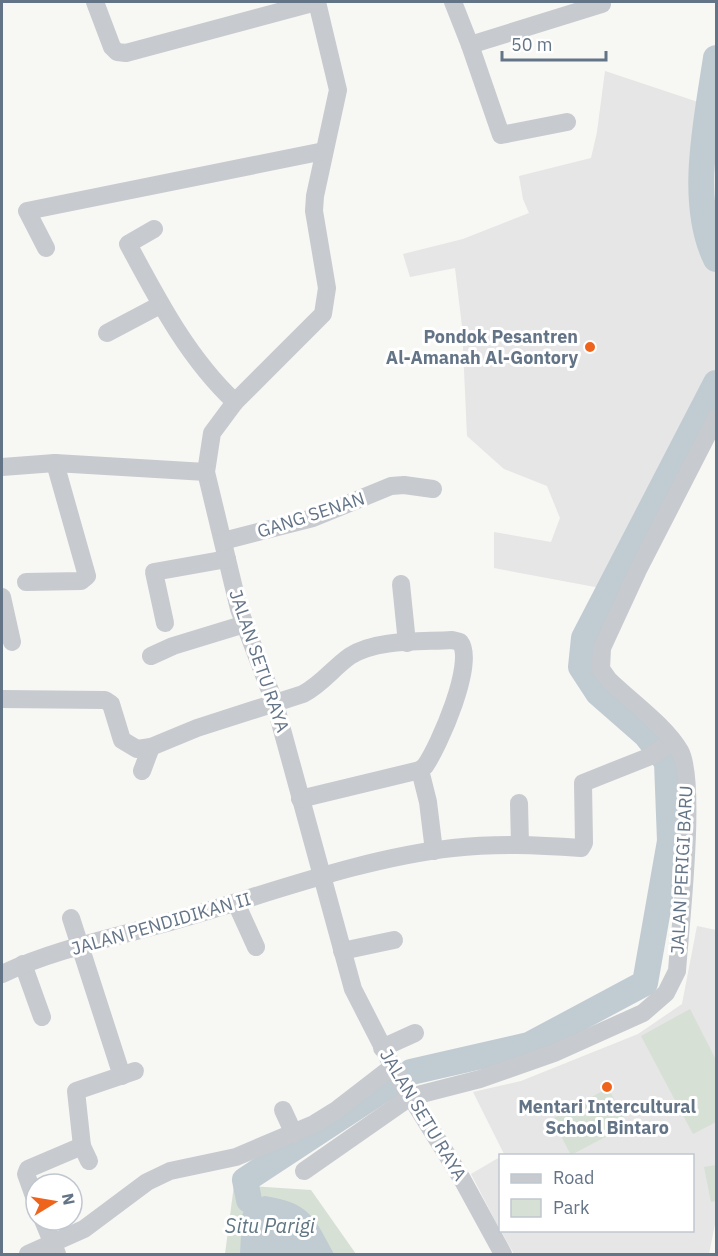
<svg xmlns="http://www.w3.org/2000/svg" width="718" height="1256" font-family="'IBM Plex Sans',sans-serif">
  <rect width="100%" height="100%" fill="#f7f7f4"/>
  <g fill="#e5e6e5">
    <polygon points="605,71 716,108 716,119 694,206 699,229 716,258 716,369 706,381 606,589 494,568 494,532 551,542 560,518 547,486 504,469 467,436 462,326 455,268 410,277 403,254 463,239 529,213 523,199 519,176 591,158 597,132"/>
    <polygon points="697,926 716,930 716,1219 709,1254 514,1254 501,1231 692,1230 692,1156 502,1155 504,1154 473,1092 521,1081 638,1034 682,1004"/>
    <polygon points="500,1157 500,1230 471,1174"/>
  </g>
  <g fill="#d7e0d5">
    <polygon points="690,1009 716,1060 716,1122 693,1134 641,1036"/>
    <polygon points="608,1088 628,1125 571,1155 552,1119"/>
    <polygon points="716,1165 716,1201 711,1202 704,1167"/>
    <polygon points="234,1185 311,1190 356,1254 225,1254"/>
  </g>
  <path fill="#c1cbd2" d="M265,1196C310,1203 314,1217 334,1254H240L242,1215L249,1200Z"/>
  <g fill="none" stroke-linecap="round" stroke-linejoin="round">
    <g stroke="#c1cbd2" stroke-width="26">
      <path d="M716,58C707,119 688,202 716,259"/>
      <polyline points="411,1072 529,1045 645,983 670,841 667,762 646,735 598,693 581,667 584,638 716,383"/>
      <polyline points="249,1200 245,1180 390,1085"/>
    </g>
    <g stroke="#c7cace" stroke-width="18">
      <polyline points="95,2 112,47 117,52 126,53 316,2"/>
      <polyline points="317,2 338,90 315,196 314,211 327,288 323,314 235,402 212,433 206,472 239,609 275,704 353,989 396,1073 462,1179 503,1254"/>
      <polyline points="453,2 470,45 602,4"/>
      <polyline points="470,45 501,135 567,122"/>
      <path d="M154,229L128,244C158,300 188,358 235,402"/>
      <polyline points="46,248 27,211 324,151"/>
      <polyline points="107,333 160,305"/>
      <polyline points="2,467 55,463 206,472"/>
      <polyline points="223,541 313,518 391,486 404,485 433,489"/>
      <polyline points="26,582 81,581 87,576 55,463"/>
      <polyline points="401,584 407,643"/>
      <polyline points="2,597 12,642"/>
      <polyline points="165,623 154,572 227,559"/>
      <polyline points="151,656 173,646 245,624"/>
      <polyline points="2,699 105,700 111,704 122,740 137,749 151,747"/>
      <polyline points="420,770 428,802 434,851"/>
      <path d="M142,771L151,747L197,728L303,694C322,684 333,668 350,656C377,639 420,642 452,640L460,642C476,662 439,746 425,766L420,770L300,799"/>
      <polyline points="519,803 520,845"/>
      <polyline points="236,903 256,947"/>
      <polyline points="71,918 122,1076"/>
      <polyline points="342,951 394,940"/>
      <polyline points="23,964 42,1017"/>
      <path d="M2,974C57,948 121,936 180,919C268,894 362,858 453,848C496,843 538,845 581,848L584,843L583,783L651,756L673,741"/>
      <polyline points="382,1048 415,1033"/>
      <polyline points="283,1110 294,1134"/>
      <polyline points="82,1146 76,1091 135,1071"/>
      <path d="M304,1171L410,1097L480,1079L554,1053L643,1013L666,993L677,971C680,928 697,781 680,751C665,725 629,700 608,679L601,669L602,648L638,570L716,418"/>
      <polyline points="36,1202 26,1174 28,1169 82,1146 89,1161"/>
      <polyline points="43,1220 57,1254"/>
      <polyline points="28,1254 84,1229 147,1182 170,1171 236,1157 314,1124 335,1111 392,1067"/>
    </g>
  </g>
  <g fill="#ef641c" stroke="#fff" stroke-width="2">
    <circle cx="590" cy="347" r="6"/>
    <circle cx="607" cy="1087" r="6"/>
  </g>
  <g text-anchor="middle" stroke-width="6" stroke-linejoin="round" paint-order="stroke">
    <g font-size="18" font-weight="bold" fill="#647487" stroke="#fff" text-anchor="end">
      <text x="578" y="343">Pondok Pesantren<tspan x="578" dy="21">Al-Amanah Al-Gontory</tspan></text>
      <text x="607" y="1113" text-anchor="middle">Mentari Intercultural<tspan x="607" dy="21">School Bintaro</tspan></text>
    </g>
    <g font-size="18" fill="#647487" stroke="#fff">
      <text transform="translate(311 515) rotate(-18)" y="6">GANG SENAN</text>
      <text transform="translate(259 661) rotate(71)" y="6">JALAN SETU RAYA</text>
      <text transform="translate(682 870) rotate(-87)" y="6">JALAN PERIGI BARU</text>
      <text transform="translate(161 924) rotate(-16)" y="6">JALAN PENDIDIKAN II</text>
      <text transform="translate(423 1115) rotate(59)" y="6">JALAN SETU RAYA</text>
    </g>
    <g font-size="20" font-style="italic" fill="#607683" stroke="#fff">
      <text x="270" y="1233">Situ Parigi</text>
    </g>
  </g>
  <rect width="718" height="1256" fill="none" stroke="#647487" stroke-width="6"/>
  <rect x="499" y="1154" width="195" height="78" fill="#ffffff" stroke="#c1c7cf" stroke-width="1.5"/>
  <rect x="511" y="1174" width="30" height="9" fill="#c7cace" stroke="#c1c7cf" stroke-width="1.5"/>
  <text x="553" y="1184" font-size="18" fill="#647487">Road</text>
  <rect x="511" y="1199" width="30" height="18" fill="#d7e0d5" stroke="#c1c7cf" stroke-width="1.5"/>
  <text x="553" y="1214" font-size="18" fill="#647487">Park</text>
  <g transform="translate(54 1202) rotate(79)"><circle r="28" fill="#ffffff" stroke="#c1c7cf" stroke-width="1.5"/>
  <path d="M0-4.5L10 22L0 15L-10 22Z" fill="#ef641c"/>
  <text y="-9" font-size="16" font-weight="bold" text-anchor="middle" fill="#647487">N</text>
  </g>
  <path d="M502 51v9h104v-9" fill="none" stroke="#647487" stroke-width="3"/>
  <text x="511" y="51" font-size="18" fill="#647487" stroke="#ffffff" stroke-width="4.5" paint-order="stroke">50 m</text>
</svg>
